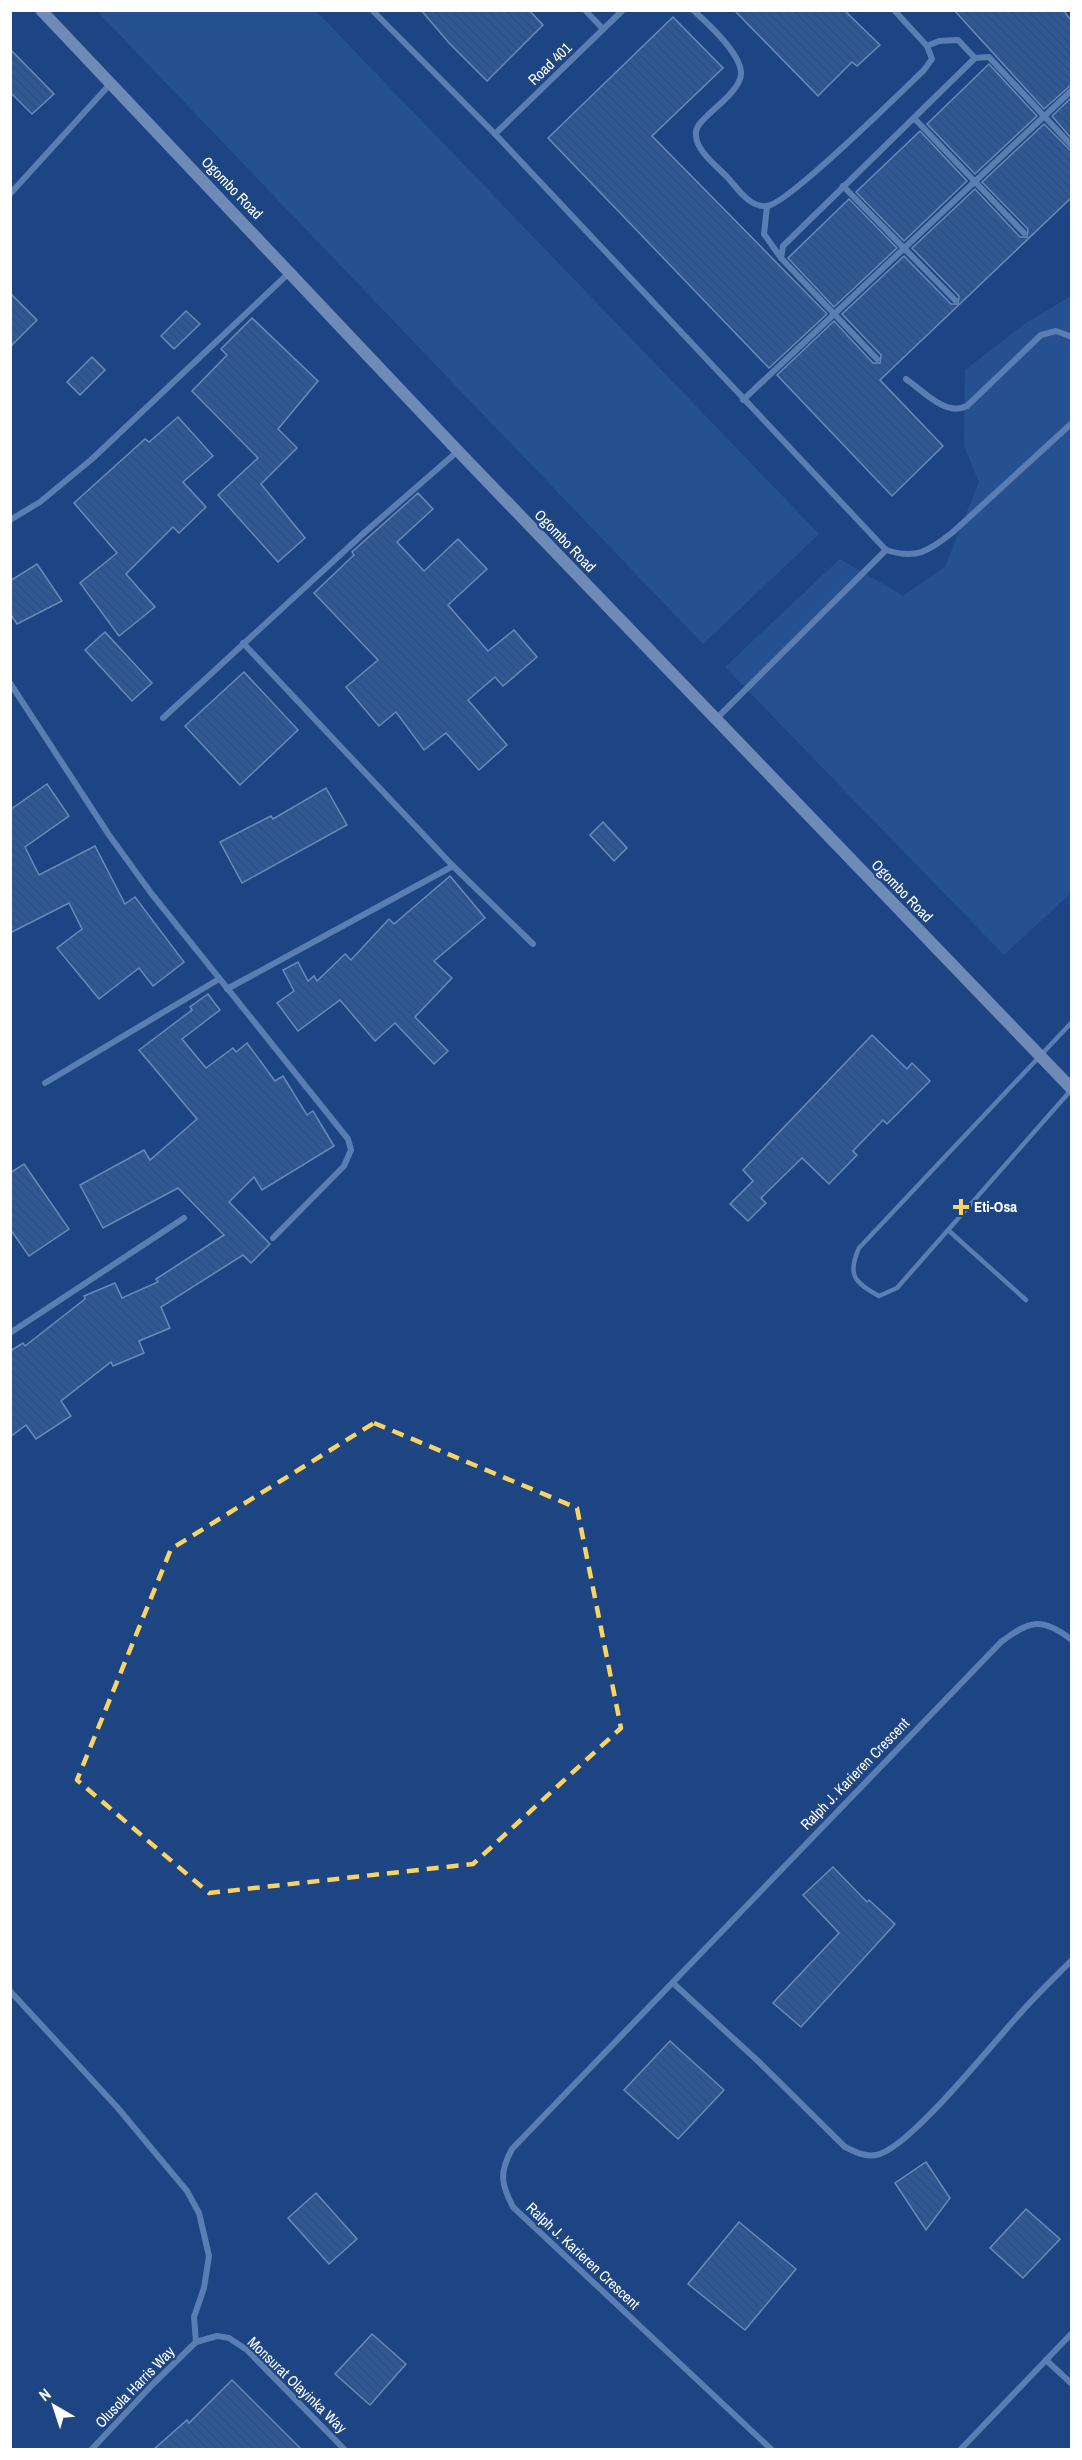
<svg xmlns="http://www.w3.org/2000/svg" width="1082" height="2460" font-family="'Archivo Narrow',sans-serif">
  <defs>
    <pattern id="building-back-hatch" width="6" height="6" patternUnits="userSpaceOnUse" patternTransform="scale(1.5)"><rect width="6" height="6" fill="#4670ac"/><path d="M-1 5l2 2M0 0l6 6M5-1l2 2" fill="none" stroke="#495c77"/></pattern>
  </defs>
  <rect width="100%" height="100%" fill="#1e4683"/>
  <g fill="#315fa1">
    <polygon points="97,11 316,11 819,534 703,644"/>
    <polygon points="1071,296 1071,893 1004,955 725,667 840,559 903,596 945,567 979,482 964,446 965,370 1023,325"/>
  </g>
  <g fill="url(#building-back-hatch)" stroke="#c9dcf7" stroke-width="1.5">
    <polygon points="421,10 529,10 543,25 487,81 449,43"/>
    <polygon points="734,10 844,10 880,45 857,66 852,62 818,96"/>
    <polygon points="954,10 1063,10 1071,20 1071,85 1044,109"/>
    <polygon points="673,17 723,68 652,136 827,314 769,368 548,138"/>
    <polygon points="10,49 54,94 32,114 10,92"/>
    <polygon points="989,64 1037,116 975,174 927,124"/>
    <polygon points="1071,98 1071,138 1052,116"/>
    <polygon points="1044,124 1071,151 1071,198 880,380 943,446 892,496 777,375 834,321 873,363 880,363 881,355 842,314 904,256 951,304 958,304 959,296 912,248 975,189 1020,237 1027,237 1028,229 982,182"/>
    <polygon points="920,131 967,181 904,241 856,192"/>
    <polygon points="849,199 897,248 834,307 788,258"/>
    <polygon points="10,293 37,320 10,347"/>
    <polygon points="186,311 200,324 174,349 161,336"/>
    <polygon points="252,318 318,381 278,429 297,448 261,484 305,538 278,562 218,495 258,458 192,391 227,355 221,349"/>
    <polygon points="92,357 105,370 80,395 67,382"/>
    <polygon points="178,417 213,456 183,482 206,507 179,533 173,527 126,574 155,607 119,636 80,583 117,553 74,503 145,439 149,442"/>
    <polygon points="418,493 433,509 397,542 424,571 458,539 487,569 448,605 488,651 514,630 537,657 503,686 495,677 468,700 507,745 479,770 446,733 424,750 396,712 379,726 346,687 378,660 314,593 354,555 352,552"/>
    <polygon points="37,564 62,601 17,624 10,613 10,581"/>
    <polygon points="105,632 152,683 132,701 85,650"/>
    <polygon points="244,672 298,730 240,785 185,726"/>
    <polygon points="47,784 69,816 25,847 39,875 95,846 125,904 135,897 184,962 153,986 139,968 99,999 57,948 82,929 69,903 10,933 10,810"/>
    <polygon points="326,788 347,825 242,883 220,842 271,816 273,819"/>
    <polygon points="603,822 627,848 614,861 590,835"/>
    <polygon points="450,876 485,918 434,961 452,978 415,1017 448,1051 434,1064 395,1023 375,1041 340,1000 298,1031 277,1003 294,991 283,970 298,962 308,981 314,976 317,981 345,954 351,960 389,919 394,924"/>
    <polygon points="208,994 220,1010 182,1039 206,1068 233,1048 236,1052 247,1043 275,1081 283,1076 307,1115 313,1111 334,1146 262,1190 254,1177 229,1202 270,1244 251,1263 243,1255 161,1307 170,1328 139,1341 144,1353 113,1366 111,1362 61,1401 71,1416 36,1439 26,1425 10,1437 10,1351 23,1343 25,1346 85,1299 84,1296 115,1283 122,1298 158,1282 156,1279 224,1235 178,1188 103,1228 80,1185 144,1150 150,1160 197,1119 139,1050 192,1010 190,1007"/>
    <polygon points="872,1035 907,1069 912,1063 930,1081 887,1124 883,1120 853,1151 857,1155 829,1184 802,1158 761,1198 766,1203 748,1221 730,1204 753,1181 743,1170"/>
    <polygon points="24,1164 69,1229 29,1256 10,1229 10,1173"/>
    <polygon points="833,1867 867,1902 869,1900 895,1924 801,2027 773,2003 839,1933 803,1895"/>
    <polygon points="670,2041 724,2090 678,2139 624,2090"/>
    <polygon points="926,2162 950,2198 926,2230 895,2183"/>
    <polygon points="316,2193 357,2239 329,2264 288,2218"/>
    <polygon points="1026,2209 1060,2239 1023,2278 990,2248"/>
    <polygon points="739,2222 796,2269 745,2330 688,2284"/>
    <polygon points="372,2334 406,2364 370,2405 335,2374"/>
    <polygon points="232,2380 302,2450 153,2450 187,2420 189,2423"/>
  </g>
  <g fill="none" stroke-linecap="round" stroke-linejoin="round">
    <g stroke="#a5c1ea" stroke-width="4.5">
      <path d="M1072,1022L859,1248C847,1275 854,1282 879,1296L897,1288L1072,1089"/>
      <polyline points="948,1230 1026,1300"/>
    </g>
    <g stroke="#a5c1ea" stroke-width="6">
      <path d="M372,10L495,134L886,550C917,560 928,551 953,532L1072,423"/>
      <polyline points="585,10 603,29"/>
      <path d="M693,10C707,23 748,59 740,79C735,93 717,106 707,116C701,122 695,127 696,135C696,151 718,167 728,178C738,189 750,208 767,206C788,204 901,92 924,70L932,59L927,46L894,10"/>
      <polyline points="927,46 939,41 958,40 975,58"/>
      <polyline points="914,118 1024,233"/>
      <polyline points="495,134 623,10"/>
      <polyline points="843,186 955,300"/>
      <polyline points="10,194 111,83"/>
      <polyline points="767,206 764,234 781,258"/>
      <polyline points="877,359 781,258 783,246 975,58 989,57 1072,146"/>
      <path d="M906,379C923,391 946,417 967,406L1041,335L1056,331L1072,337"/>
      <polyline points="743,400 1072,90"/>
      <polyline points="10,520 40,502 92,459 290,272"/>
      <polyline points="243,643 453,866 533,944"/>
      <polyline points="10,683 109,835 151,893 348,1139 351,1150 344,1166 273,1238"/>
      <polyline points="163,718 365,532 458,451"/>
      <polyline points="716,719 886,550"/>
      <polyline points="227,989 453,866"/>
      <polyline points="45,1083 219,979"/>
      <polyline points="10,1333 184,1218"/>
      <path d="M673,1983L759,2062L845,2147C855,2152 865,2157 876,2155C907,2151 992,2044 1017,2017C1034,1997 1053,1979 1072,1960"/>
      <polyline points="10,1991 117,2107 187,2191 199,2213 209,2256 204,2288 194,2317 196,2342"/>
      <polyline points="1046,2360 1072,2384"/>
      <polyline points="91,2450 153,2384 196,2342 217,2336 229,2338 247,2350 345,2450"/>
      <path d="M772,2450L513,2207C501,2184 499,2173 512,2149L1001,1642C1030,1620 1042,1617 1072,1640"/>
      <polyline points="960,2450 1072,2333"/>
    </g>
    <polyline stroke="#d0dff7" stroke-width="12" points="41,10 458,451 1072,1089"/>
  </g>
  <path d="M0 0H1082V2460H0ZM374,1423L577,1508L621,1728L473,1864L209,1893L77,1780L171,1549Z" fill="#1e4683" fill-opacity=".55" fill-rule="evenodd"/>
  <path fill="none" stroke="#f9d364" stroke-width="4.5" stroke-dasharray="12 8" stroke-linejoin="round" d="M374,1423L577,1508L621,1728L473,1864L209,1893L77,1780L171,1549Z"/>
  <path fill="#f9d364" stroke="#1e4683" stroke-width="2" d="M958 1198h6v6h6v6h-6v6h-6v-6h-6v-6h6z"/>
  <g text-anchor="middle" stroke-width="4.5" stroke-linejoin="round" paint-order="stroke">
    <g font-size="15" fill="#fff" stroke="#1e4683">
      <text transform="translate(550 64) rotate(-44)" y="5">Road 401</text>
      <text transform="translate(232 188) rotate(46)" y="5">Ogombo Road</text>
      <text transform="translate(565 541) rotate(46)" y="5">Ogombo Road</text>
      <text transform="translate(902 891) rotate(46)" y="5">Ogombo Road</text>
      <text transform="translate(855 1774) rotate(-46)" y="5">Ralph J. Karieren Crescent</text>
      <text transform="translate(583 2256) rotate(43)" y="5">Ralph J. Karieren Crescent</text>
      <text transform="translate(297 2385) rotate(44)" y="5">Monsurat Olayinka Way</text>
      <text transform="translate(135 2387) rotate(-46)" y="5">Olusola Harris Way</text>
    </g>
    <g font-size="15" font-weight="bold" fill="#fff" stroke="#1e4683" text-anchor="start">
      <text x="974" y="1212">Eti-Osa</text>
    </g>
  </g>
  <rect width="1082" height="2460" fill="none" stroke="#ffffff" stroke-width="24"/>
  <g transform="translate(54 2406) rotate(321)" stroke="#1e4683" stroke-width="4.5" paint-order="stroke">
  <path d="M0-4.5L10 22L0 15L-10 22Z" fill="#ffffff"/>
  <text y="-9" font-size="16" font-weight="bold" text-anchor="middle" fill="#ffffff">N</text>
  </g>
</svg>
